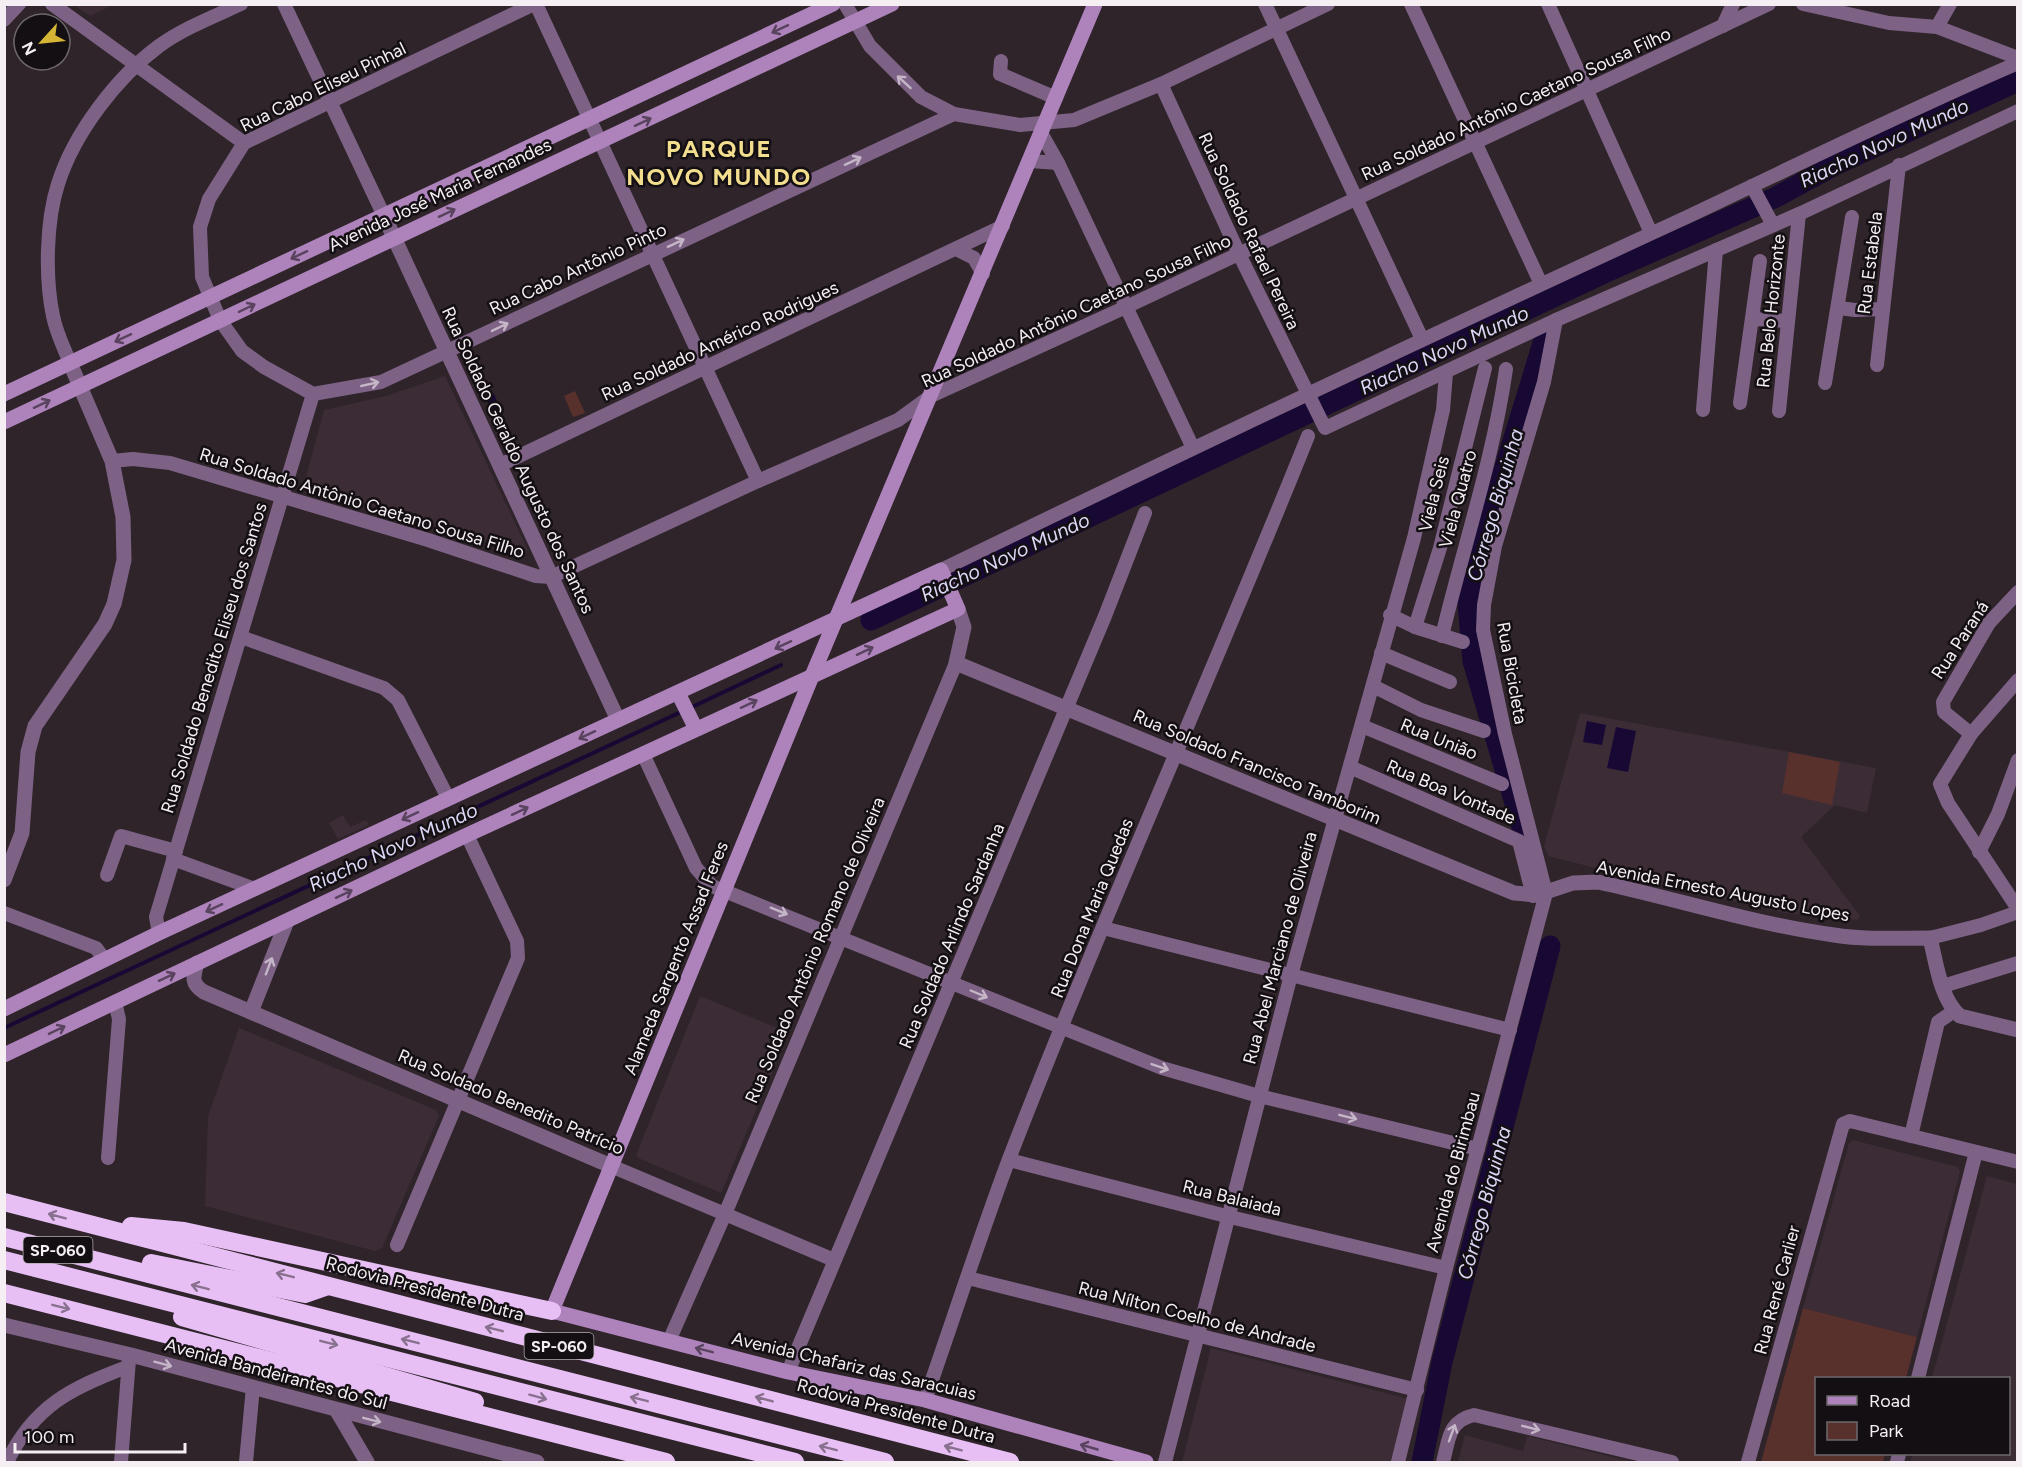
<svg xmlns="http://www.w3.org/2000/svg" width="2022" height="1467" font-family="Figtree,sans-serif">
  <rect width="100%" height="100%" fill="#2e242a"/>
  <g fill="#3c2c36">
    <polygon points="74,5 113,5 90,16"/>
    <polygon points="445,376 528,550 525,554 306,485 305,481 324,410 386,396"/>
    <polygon points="1580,713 1876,768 1867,813 1835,805 1801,837 1860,916 1858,920 1785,913 1670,887 1548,856 1544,846"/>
    <polygon points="343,815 350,827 366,820 369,825 338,839 329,823"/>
    <polygon points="700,996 789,1033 721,1193 638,1158 636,1155"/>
    <polygon points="239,1028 436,1110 439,1116 382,1248 375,1251 205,1206 208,1116"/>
    <polygon points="1853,1140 1958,1167 1960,1172 1917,1337 1803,1308 1849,1143"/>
    <polygon points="1987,1176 2017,1184 2017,1462 1910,1462 1913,1454 2008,1454 2008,1378 1932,1378"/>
    <polygon points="1211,1348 1409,1399 1393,1462 1182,1462"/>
    <polygon points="1465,1435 1523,1451 1527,1436 1633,1462 1458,1462"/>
  </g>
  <g fill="#58312d">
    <polygon points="575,391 585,413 573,417 564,396"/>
    <polygon points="1789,752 1840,762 1832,805 1782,793"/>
    <polygon points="1803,1308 1917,1337 1906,1378 1816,1378 1816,1454 1885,1454 1883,1462 1761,1462"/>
  </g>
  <g fill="#180834">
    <polygon points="494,394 503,414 495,418 486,398"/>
    <polygon points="1587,721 1606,725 1602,745 1583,742"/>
    <polygon points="1616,727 1636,731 1628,772 1607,768"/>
  </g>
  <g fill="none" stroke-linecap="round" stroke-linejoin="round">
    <g stroke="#180834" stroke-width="4">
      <polyline points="690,708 781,665"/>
      <polyline points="4,1028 683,711"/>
    </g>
    <g stroke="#180834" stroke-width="21">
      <polyline points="871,620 1604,273 1776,197 1835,165 2018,81"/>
      <polyline points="1530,854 1473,661 1468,603 1478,555 1543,343"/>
      <polyline points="1422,1462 1442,1362 1550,946"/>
    </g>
    <g stroke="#7d6286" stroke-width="14">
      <polyline points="52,4 244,143"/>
      <polyline points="284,4 384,216"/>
      <polyline points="534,4 244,143 209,199 200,227 202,277 220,320 242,351 264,367 313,394 381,382 954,114"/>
      <polyline points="536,4 758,481"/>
      <polyline points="845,4 870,46 921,97 954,114 1020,125 1074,120 1161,84 1328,4"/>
      <polyline points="1265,4 1422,339"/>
      <polyline points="1411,4 1541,284"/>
      <polyline points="1548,4 1651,233"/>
      <polyline points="1803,4 1889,23 1937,27 2018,58"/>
      <polyline points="4,20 19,4"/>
      <polyline points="1723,26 1733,4"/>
      <polyline points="1937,27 1950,4"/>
      <polyline points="1001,61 1000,74 1056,98"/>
      <polyline points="1161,84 1239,254 1325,428 1556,320 1799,214 2018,111"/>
      <polyline points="1041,133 1058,163 1193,448"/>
      <polyline points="1030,161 1058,163"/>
      <polyline points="1752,186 1773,225"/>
      <polyline points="956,249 974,258 983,274"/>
      <polyline points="1839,308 1855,310 1883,309"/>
      <polyline points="1753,319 1788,321"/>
      <path d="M70,363C64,348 56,332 53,316C45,278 46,221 58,184C74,133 117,77 159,46C184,28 213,17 241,4"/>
      <polyline points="1877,365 1899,165"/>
      <polyline points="1825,383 1852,217"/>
      <polyline points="1740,403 1760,261"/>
      <polyline points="1703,410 1716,250"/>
      <polyline points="1779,411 1799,214"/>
      <polyline points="112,461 133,459 170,463 428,540 536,576 551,577 758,481 898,420 931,396 1126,307 1769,4"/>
      <polyline points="500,465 1003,226"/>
      <path d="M941,570C1188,450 1437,332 1687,217C1797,165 1906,111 2018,63"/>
      <polyline points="1390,615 1415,627 1463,642"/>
      <polyline points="1415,627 1440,548 1485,368"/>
      <path d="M1442,636C1463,548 1493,460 1506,369"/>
      <polyline points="241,637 384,688 398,700 448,798"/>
      <polyline points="1381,653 1450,682"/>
      <polyline points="2018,680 1971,734 1940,784 1948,803 2018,909"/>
      <polyline points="1373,686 1421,710 1484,731"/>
      <polyline points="1362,726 1502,784"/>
      <polyline points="1971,734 1944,712 1943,702 1989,623 2018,592"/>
      <polyline points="643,754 696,868 712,886 1162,1068 1259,1096 1478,1149"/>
      <polyline points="1350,767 1519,841 1533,896"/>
      <polyline points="1979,852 1998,814 2018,760"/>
      <polyline points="173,859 255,889"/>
      <polyline points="107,875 121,836 176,851"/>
      <polyline points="4,913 96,948 105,960"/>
      <polyline points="1103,928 1510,1030"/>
      <polyline points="159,933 156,917 313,394"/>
      <polyline points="1930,938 1981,925 2018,912"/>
      <polyline points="1943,986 2018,963"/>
      <polyline points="1911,1136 1938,1022 1954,1011"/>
      <polyline points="108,1158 119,1019 115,1002"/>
      <polyline points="1009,1160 1230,1217 1446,1268"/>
      <polyline points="611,1166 834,1260"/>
      <polyline points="397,1245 518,958 517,941 467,835"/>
      <polyline points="968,1278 1417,1390"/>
      <polyline points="669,1341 725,1214 956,663"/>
      <polyline points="788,1372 1105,616 1145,513"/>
      <polyline points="1918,1378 1976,1152"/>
      <path d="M925,1400C953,1320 979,1239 1009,1159C1103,916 1211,678 1308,436"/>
      <path d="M7,1462C34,1406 71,1388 127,1367"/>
      <polyline points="121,1462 129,1360"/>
      <polyline points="246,1462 253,1387"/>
      <polyline points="1165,1462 1291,975 1414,538 1443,410 1446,373"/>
      <polyline points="1398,1462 1446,1268 1546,893 1505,734 1483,630 1484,605 1495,546 1544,382 1556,320"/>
      <path d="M1443,1462C1449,1440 1448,1421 1474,1415L1672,1462"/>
      <polyline points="1748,1462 1843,1124 1850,1121 2018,1162"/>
      <polyline points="1897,1462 1899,1454"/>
    </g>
    <g stroke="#7d6286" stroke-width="15">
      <polyline points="384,216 618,720"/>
      <path d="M958,609L964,627L956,663L1514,893L1537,895L1573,883L1598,882C1677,899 1754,924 1834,935C1866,940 1898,938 1930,938C1936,961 1940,999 1960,1016L2018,1030"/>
      <polyline points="4,880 22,833 28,752 35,726 105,624 114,604 124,560 123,517 112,461 70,363"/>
      <path d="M197,963C193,977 191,984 204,992L611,1166"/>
      <polyline points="251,1012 287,921"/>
      <polyline points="4,1325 131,1355 537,1462"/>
      <polyline points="337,1411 367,1462"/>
    </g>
    <g stroke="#ae83bc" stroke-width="15">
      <polyline points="1095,4 812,676 552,1311 788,1372 925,1400 1146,1462"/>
      <polyline points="4,394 833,4"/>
      <polyline points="4,422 892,4"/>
      <polyline points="678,693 696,729"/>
      <polyline points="4,1009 159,933 941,570 958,609 467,835 4,1055"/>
    </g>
    <g stroke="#e8bff5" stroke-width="18">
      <polyline points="4,1202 1010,1462"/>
      <polyline points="131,1226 184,1231 552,1311"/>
      <polyline points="4,1237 885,1462"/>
      <polyline points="4,1260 795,1462"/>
      <polyline points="151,1263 305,1294 328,1286"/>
      <polyline points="4,1293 666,1462"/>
      <polyline points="182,1317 475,1402"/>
    </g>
  </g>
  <defs><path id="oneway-shaft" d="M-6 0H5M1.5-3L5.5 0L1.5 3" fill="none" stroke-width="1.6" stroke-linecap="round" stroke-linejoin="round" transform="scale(1.5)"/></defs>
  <g stroke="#59435e">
    <use href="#oneway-shaft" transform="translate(780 29) rotate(155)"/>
    <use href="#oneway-shaft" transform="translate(643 122) rotate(-25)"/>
    <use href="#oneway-shaft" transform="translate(447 213) rotate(-25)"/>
    <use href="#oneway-shaft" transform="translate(299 255) rotate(155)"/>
    <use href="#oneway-shaft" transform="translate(247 308) rotate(-26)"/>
    <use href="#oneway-shaft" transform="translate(123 338) rotate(155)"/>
    <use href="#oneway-shaft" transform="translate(42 404) rotate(-25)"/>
    <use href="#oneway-shaft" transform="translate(783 645) rotate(155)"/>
    <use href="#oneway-shaft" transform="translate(865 651) rotate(-25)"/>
    <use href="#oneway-shaft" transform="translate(749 704) rotate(-25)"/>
    <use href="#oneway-shaft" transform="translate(587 735) rotate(155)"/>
    <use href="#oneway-shaft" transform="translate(520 811) rotate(-25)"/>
    <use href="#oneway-shaft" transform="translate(410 816) rotate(155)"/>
    <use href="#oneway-shaft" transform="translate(344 894) rotate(-25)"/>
    <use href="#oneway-shaft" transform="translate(214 908) rotate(155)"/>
    <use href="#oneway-shaft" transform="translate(167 977) rotate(-25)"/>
    <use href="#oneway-shaft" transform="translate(57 1030) rotate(-26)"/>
    <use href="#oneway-shaft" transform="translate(704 1350) rotate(-166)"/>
    <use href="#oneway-shaft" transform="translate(1089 1447) rotate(-164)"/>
  </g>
  <g stroke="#c5b6c7">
    <use href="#oneway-shaft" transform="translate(904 82) rotate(-138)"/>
    <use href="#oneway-shaft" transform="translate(853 161) rotate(-25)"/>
    <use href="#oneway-shaft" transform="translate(676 243) rotate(-25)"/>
    <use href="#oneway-shaft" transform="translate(500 327) rotate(-26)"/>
    <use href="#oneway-shaft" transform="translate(370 384) rotate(-13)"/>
    <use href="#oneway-shaft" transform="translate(779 911) rotate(22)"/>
    <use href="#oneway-shaft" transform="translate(269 966) rotate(-69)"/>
    <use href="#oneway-shaft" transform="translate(979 994) rotate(23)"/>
    <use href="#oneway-shaft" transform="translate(1160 1067) rotate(19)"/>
    <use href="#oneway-shaft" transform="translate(1348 1117) rotate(14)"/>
    <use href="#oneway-shaft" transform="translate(163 1364) rotate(15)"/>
    <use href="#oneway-shaft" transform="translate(372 1420) rotate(14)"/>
    <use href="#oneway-shaft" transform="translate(1531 1428) rotate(14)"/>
    <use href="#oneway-shaft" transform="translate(1452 1433) rotate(-70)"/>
  </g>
  <g stroke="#88708f">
    <use href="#oneway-shaft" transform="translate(57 1216) rotate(-165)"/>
    <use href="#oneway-shaft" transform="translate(285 1275) rotate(-166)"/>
    <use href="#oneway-shaft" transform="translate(200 1287) rotate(-166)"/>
    <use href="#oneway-shaft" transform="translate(61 1307) rotate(14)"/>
    <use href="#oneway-shaft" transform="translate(494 1329) rotate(-166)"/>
    <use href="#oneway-shaft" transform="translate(410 1341) rotate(-166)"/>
    <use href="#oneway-shaft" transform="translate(329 1343) rotate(14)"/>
    <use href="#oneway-shaft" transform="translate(538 1397) rotate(15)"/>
    <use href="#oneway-shaft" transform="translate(639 1399) rotate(-166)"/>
    <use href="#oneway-shaft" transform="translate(764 1399) rotate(-165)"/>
    <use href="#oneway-shaft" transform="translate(828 1448) rotate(-166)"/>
    <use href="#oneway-shaft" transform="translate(953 1448) rotate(-165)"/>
  </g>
  <g text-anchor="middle" stroke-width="5" stroke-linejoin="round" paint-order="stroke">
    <g fill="#130f12" stroke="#b1abaf" stroke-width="1.5">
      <rect x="23.5" y="1237" width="69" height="26" rx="4.5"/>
      <rect x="524.5" y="1333" width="69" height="26" rx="4.5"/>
    </g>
    <g font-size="16" font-weight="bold" fill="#f5eef2">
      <text x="58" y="1256">SP-060</text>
      <text x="559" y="1352">SP-060</text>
    </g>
    <g font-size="18" fill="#f5eef2" stroke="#130f12">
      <text transform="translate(323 87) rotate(-26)" y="6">Rua Cabo Eliseu Pinhal</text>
      <text transform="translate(1516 104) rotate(-25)" y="6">Rua Soldado Antônio Caetano Sousa Filho</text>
      <text transform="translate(440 195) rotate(-25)" y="6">Avenida José Maria Fernandes</text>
      <text transform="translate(1249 231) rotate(65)" y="6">Rua Soldado Rafael Pereira</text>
      <text transform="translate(1870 263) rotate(-83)" y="6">Rua Estabela</text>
      <text transform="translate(578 269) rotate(-25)" y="6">Rua Cabo Antônio Pinto</text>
      <text transform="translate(1076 311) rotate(-25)" y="6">Rua Soldado Antônio Caetano Sousa Filho</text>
      <text transform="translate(1771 311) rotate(-84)" y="6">Rua Belo Horizonte</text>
      <text transform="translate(720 341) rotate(-25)" y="6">Rua Soldado Américo Rodrigues</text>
      <text transform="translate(518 460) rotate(65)" y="6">Rua Soldado Geraldo Augusto dos Santos</text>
      <text transform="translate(1434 494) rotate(-76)" y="6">Viela Seis</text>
      <text transform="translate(1458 499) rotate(-75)" y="6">Viela Quatro</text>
      <text transform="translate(362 503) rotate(17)" y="6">Rua Soldado Antônio Caetano Sousa Filho</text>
      <text transform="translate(1960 640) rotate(-57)" y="6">Rua Paraná</text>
      <text transform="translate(214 658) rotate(-73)" y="6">Rua Soldado Benedito Eliseu dos Santos</text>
      <text transform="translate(1512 673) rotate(80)" y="6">Rua Bicicleta</text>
      <text transform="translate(1439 739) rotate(22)" y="6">Rua União</text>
      <text transform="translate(1257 767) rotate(23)" y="6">Rua Soldado Francisco Tamborim</text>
      <text transform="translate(1451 792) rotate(23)" y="6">Rua Boa Vontade</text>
      <text transform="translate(1723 891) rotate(11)" y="6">Avenida Ernesto Augusto Lopes</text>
      <text transform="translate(1092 908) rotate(-68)" y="6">Rua Dona Maria Quedas</text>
      <text transform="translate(952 936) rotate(-67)" y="6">Rua Soldado Arlindo Sardanha</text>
      <text transform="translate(1280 948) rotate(-75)" y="6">Rua Abel Marciano de Oliveira</text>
      <text transform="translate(815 950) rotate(-67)" y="6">Rua Soldado Antônio Romano de Oliveira</text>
      <text transform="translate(676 958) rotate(-68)" y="6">Alameda Sargento Assad Feres</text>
      <text transform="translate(511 1102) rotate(23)" y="6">Rua Soldado Benedito Patrício</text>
      <text transform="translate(1453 1172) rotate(-75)" y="6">Avenida do Birimbau</text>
      <text transform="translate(1232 1198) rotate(14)" y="6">Rua Balaiada</text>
      <text transform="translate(425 1289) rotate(15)" y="6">Rodovia Presidente Dutra</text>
      <text transform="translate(1777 1290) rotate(-75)" y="6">Rua René Carlier</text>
      <text transform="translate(1197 1317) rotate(14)" y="6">Rua Nílton Coelho de Andrade</text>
      <text transform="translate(854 1366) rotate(13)" y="6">Avenida Chafariz das Saracuias</text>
      <text transform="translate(276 1374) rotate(15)" y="6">Avenida Bandeirantes do Sul</text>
      <text transform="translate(896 1411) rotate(15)" y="6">Rodovia Presidente Dutra</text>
    </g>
    <g font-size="20" font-style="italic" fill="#ddd7f7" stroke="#130f12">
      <text transform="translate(1884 143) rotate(-25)" y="7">Riacho Novo Mundo</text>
      <text transform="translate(1444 350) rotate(-25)" y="7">Riacho Novo Mundo</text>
      <text transform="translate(1495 505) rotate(-74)" y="7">Córrego Biquinha</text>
      <text transform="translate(1005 557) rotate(-25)" y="7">Riacho Novo Mundo</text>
      <text transform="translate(393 847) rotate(-25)" y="7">Riacho Novo Mundo</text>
      <text transform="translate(1484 1203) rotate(-75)" y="7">Córrego Biquinha</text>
    </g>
    <g font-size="24" font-weight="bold" letter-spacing="1.5" fill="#f3de90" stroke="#130f12">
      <text x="719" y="157">PARQUE<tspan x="719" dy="28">NOVO MUNDO</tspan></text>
    </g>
  </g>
  <rect width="2022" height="1467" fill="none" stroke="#f5eef2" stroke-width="12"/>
  <rect x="1815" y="1377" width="195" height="78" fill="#130f12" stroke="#6d686c" stroke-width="1.5"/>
  <rect x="1827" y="1396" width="30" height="9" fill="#ae83bc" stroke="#6d686c" stroke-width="1.5"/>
  <text x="1869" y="1407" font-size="18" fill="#f5eef2">Road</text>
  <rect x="1827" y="1422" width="30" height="18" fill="#58312d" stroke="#6d686c" stroke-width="1.5"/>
  <text x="1869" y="1437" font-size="18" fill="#f5eef2">Park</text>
  <g transform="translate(42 42) rotate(243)"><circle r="28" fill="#130f12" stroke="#6d686c" stroke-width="1.5"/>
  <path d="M0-4.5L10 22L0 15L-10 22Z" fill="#d5b535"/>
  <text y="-9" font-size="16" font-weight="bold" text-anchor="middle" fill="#f5eef2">N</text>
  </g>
  <path d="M15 1443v9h170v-9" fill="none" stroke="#f5eef2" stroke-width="3"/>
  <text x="24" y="1443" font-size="18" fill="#f5eef2" stroke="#130f12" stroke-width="4.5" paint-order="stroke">100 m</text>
</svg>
